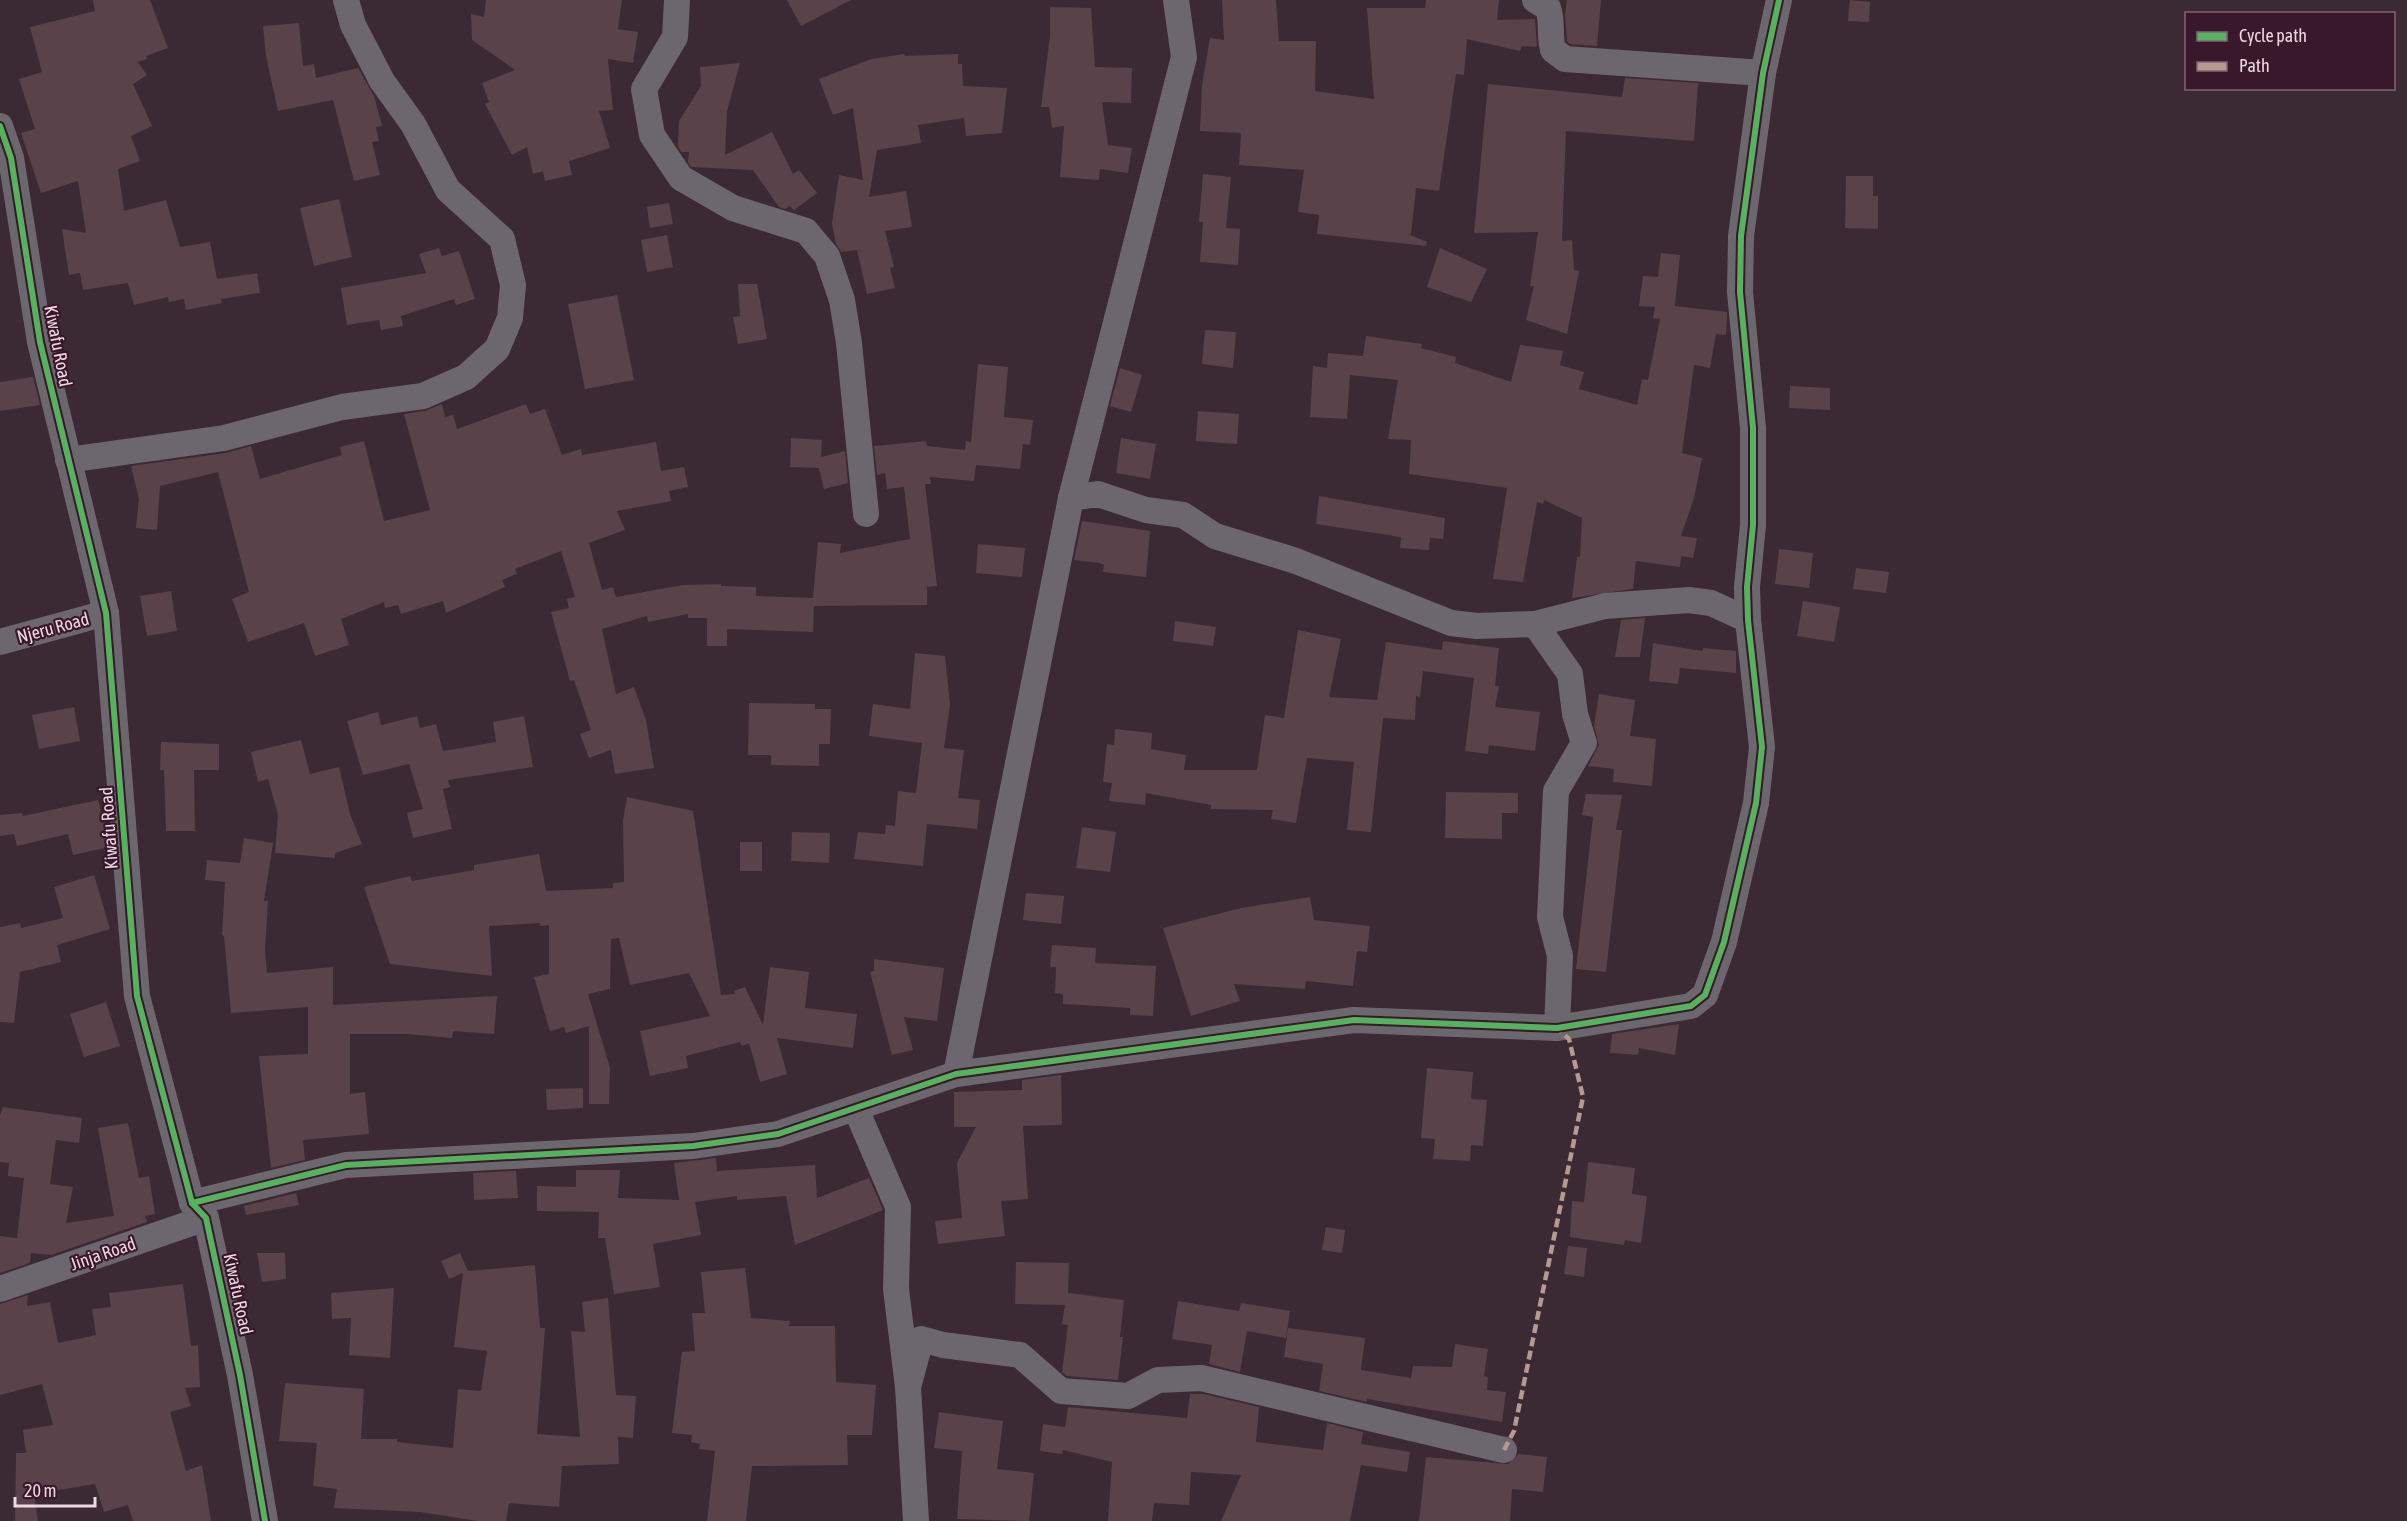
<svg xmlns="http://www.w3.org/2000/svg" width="2407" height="1521" font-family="'Asap Condensed',sans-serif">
  <rect width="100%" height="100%" fill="#3b2933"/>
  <g fill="#5a424b">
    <polygon points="93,0 150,0 168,48 146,56 147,59 138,62 147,75 133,84 152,126 131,136 140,161 118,169 124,211 166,200 180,247 210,242 217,279 257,273 260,293 221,299 222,303 186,310 184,299 169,302 168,297 134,305 128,283 83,290 80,273 69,275 62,229 86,233 78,181 41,193 21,133 35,129 19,79 42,72 30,27 95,11"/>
    <polygon points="486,0 622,0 618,29 638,32 633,63 608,59 613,110 599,111 610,148 569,161 572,175 545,181 543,171 533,174 527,147 512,155 485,104 489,102 482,83 515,70 472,40 471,14 484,17"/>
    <polygon points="787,0 851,0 801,26"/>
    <polygon points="1222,0 1276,0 1279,41 1316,41 1315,91 1374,99 1367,8 1425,8 1426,0 1499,0 1497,20 1535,19 1537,47 1522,46 1520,51 1467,39 1464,75 1456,74 1439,191 1416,188 1411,234 1408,234 1427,242 1426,246 1317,234 1319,215 1298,212 1304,170 1239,165 1241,133 1200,131 1202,85 1210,38 1224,40"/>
    <polygon points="1567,0 1601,0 1597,46 1570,44 1567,41 1565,15"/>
    <polygon points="1850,0 1870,2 1869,22 1848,21"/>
    <polygon points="1050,7 1091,8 1095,67 1132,68 1131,103 1102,102 1108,145 1132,148 1128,173 1100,169 1099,180 1060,177 1064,126 1052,128 1049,107 1041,107 1050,36"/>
    <polygon points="299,23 303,66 314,64 316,78 358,68 374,96 382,126 376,127 379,141 372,142 380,175 354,181 333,100 278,111 266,56 263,26"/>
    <polygon points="904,54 905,56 958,54 958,64 962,64 963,86 1007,88 1002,133 966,136 964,118 918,125 921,143 877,150 869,197 906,191 912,227 885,231 894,267 890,268 895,288 867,294 857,250 841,252 836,244 832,223 839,175 863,180 853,108 833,115 819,79 871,59"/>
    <polygon points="740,63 727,111 725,155 772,132 793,174 799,170 817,193 794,210 790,206 785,209 779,207 753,170 691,167 688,162 689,152 681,152 678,146 679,121 701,86 700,67"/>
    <polygon points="1625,78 1698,83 1694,141 1566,131 1562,241 1572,240 1574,270 1579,271 1567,334 1526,320 1534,286 1530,286 1538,232 1474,233 1488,84 1622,97"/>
    <polygon points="1203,174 1231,177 1226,228 1240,229 1238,265 1200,262 1203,222 1199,222"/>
    <polygon points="1846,176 1873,176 1873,196 1878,196 1878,229 1845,228"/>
    <polygon points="339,199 352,257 314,266 300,208"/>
    <polygon points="669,203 673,224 650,228 647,207"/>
    <polygon points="667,235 673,267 647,272 641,240"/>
    <polygon points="439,248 442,256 459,251 475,299 456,305 454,299 401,316 403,326 381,330 379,320 347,325 341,288 426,273 419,254"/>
    <polygon points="1440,248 1487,269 1471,302 1427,287"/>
    <polygon points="1661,253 1680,255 1675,306 1727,312 1727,317 1726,335 1716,334 1710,368 1694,365 1682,453 1702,458 1694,498 1681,536 1697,538 1693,558 1681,556 1680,567 1636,561 1633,589 1572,598 1577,557 1580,557 1582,518 1544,500 1543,504 1537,502 1523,582 1493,579 1507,488 1409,474 1411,440 1388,439 1398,380 1350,375 1347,419 1310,417 1313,366 1327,368 1328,353 1363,356 1366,336 1422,344 1421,348 1456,357 1455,363 1511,382 1520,345 1563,351 1560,365 1584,372 1579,389 1637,405 1642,379 1648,380 1660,319 1653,318 1655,307 1639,306 1643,276 1658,277"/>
    <polygon points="738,284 757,284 767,339 738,344 733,317 740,316"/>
    <polygon points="617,295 634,380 585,389 568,304"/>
    <polygon points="1205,330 1236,332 1233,368 1202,364"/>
    <polygon points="978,364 1008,367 1004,417 1033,420 1030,445 1023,444 1020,469 976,465 974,481 930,477 931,484 925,484 937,586 927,587 927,605 814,606 813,632 727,629 727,646 707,646 707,618 688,618 688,614 648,622 647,616 602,629 616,694 634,687 646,720 654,768 615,774 611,750 589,758 580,734 591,730 574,680 570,681 551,612 569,608 567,599 575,597 561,551 515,569 517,574 502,580 505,587 446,613 443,601 401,614 398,605 385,608 384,602 341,619 349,645 315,656 304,623 248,642 232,599 249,592 218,472 160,486 157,530 136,528 139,499 131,466 226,453 251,446 260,479 342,455 340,447 364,441 384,521 430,510 404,414 425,411 442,404 445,417 453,415 457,429 526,404 530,414 545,409 562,455 581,449 582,455 656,442 661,471 684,467 688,487 669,491 671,501 617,511 625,530 589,543 602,590 613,587 616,597 683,585 721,584 721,586 756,587 756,596 813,598 818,542 841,544 840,553 910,539 904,487 887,489 885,473 877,475 874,446 926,441 927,446 965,450 966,441 971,442"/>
    <polygon points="1120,368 1142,375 1131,412 1110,406"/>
    <polygon points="33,377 40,405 0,411 0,382"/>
    <polygon points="1790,386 1830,388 1830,410 1789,408"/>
    <polygon points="1198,411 1239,414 1237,444 1196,441"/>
    <polygon points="791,438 822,440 821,457 845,451 848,483 824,489 819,468 790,467"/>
    <polygon points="1121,438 1156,444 1150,479 1116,473"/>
    <polygon points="1319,496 1445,518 1443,539 1430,538 1429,550 1400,548 1401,537 1316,524"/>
    <polygon points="1082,521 1150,531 1146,577 1103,572 1104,565 1099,563 1074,560"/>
    <polygon points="978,544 1025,548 1022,577 976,573"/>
    <polygon points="1779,549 1813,553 1809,588 1775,584"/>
    <polygon points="1856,568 1889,572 1886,593 1853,589"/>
    <polygon points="171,591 177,631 147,636 140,596"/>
    <polygon points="1803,601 1840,607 1834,642 1797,636"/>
    <polygon points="1645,618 1640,657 1615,657 1621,620"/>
    <polygon points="1175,621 1216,627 1213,646 1173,641"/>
    <polygon points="1298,630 1341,639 1329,697 1377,700 1386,642 1442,650 1443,641 1499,648 1495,686 1499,686 1495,707 1540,712 1535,751 1489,745 1488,754 1465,751 1474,678 1423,671 1420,697 1416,696 1415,720 1383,718 1371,832 1347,830 1354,762 1307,758 1296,823 1271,819 1273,810 1211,809 1211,805 1146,793 1145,805 1109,801 1112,783 1103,782 1107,744 1114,745 1115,729 1152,733 1151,749 1186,755 1184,770 1257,770 1265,715 1284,718"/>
    <polygon points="1653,643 1702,651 1703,648 1736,651 1736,673 1680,668 1678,684 1649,681"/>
    <polygon points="915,653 945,656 950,705 944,748 964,750 958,798 980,800 977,829 927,824 923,866 854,859 858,832 885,834 886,825 895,826 898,791 916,793 922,743 869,736 873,704 910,709"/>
    <polygon points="1599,694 1635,700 1630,736 1656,739 1652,786 1613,782 1614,769 1588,766 1599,745 1594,726"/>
    <polygon points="749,703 815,704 815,709 831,709 830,744 819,744 819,766 771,765 771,755 748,755"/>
    <polygon points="74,707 80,741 39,749 32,715"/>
    <polygon points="378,712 381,725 417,716 420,728 436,724 443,751 496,742 493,722 524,716 533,767 448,780 450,787 443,789 452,829 413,838 407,813 423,809 409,764 363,775 347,721"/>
    <polygon points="301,740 310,774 339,767 350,814 362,844 335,853 335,858 275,853 278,815 268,779 258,782 251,752"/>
    <polygon points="161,742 219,744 219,770 194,770 195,831 166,831 164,770 160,770"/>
    <polygon points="1446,792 1518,793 1518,813 1502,813 1502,839 1445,838"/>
    <polygon points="1586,794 1622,795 1616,830 1622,830 1606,972 1576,969 1593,817 1582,815"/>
    <polygon points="627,797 693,811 721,995 735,994 734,991 745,987 763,1025 770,967 809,972 805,1008 857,1014 853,1048 777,1038 787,1074 760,1082 749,1043 742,1046 740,1042 686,1056 688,1068 650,1076 640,1031 710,1016 689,973 630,985 619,938 611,939 610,989 588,994 610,1068 609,1104 589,1104 589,1026 566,1033 564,1027 550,1031 534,977 549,974 549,925 540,926 540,923 489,926 492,976 390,964 364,887 410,876 412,881 474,870 474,865 539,854 546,891 613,888 613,883 624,882 623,820"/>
    <polygon points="98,800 109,847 73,855 68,834 17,846 14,834 0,836 0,815 22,813 23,816"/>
    <polygon points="1082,827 1116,832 1110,872 1076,868"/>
    <polygon points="792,832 830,833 829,863 791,861"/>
    <polygon points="244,838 273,843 264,901 268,901 265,950 267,973 333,967 333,1005 497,996 494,1034 453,1031 452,1038 406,1034 350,1034 350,1094 365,1092 369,1134 303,1140 305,1160 271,1168 259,1056 308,1054 308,1007 231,1013 224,936 222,935 225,882 205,880 207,860 240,863"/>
    <rect x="740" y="842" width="22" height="29"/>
    <polygon points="94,875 110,929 57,945 61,962 20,972 14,1023 0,1022 0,927 20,923 21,928 63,918 54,887"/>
    <polygon points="1026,893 1064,896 1061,924 1023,920"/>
    <polygon points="1310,897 1314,920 1370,926 1367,952 1357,951 1353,986 1306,981 1305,989 1234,984 1240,1001 1191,1016 1163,928 1241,908"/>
    <polygon points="1052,945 1096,948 1095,963 1156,966 1153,1016 1130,1015 1130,1008 1063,1004 1063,994 1055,993 1056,967 1050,967"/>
    <polygon points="874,959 944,968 937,1021 904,1017 913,1050 892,1055 870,972 874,971"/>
    <polygon points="106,1002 120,1046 84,1057 70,1014"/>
    <polygon points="1679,1024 1675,1055 1639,1048 1638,1055 1610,1053 1612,1034"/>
    <polygon points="1427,1068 1473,1072 1471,1099 1487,1100 1483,1146 1471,1145 1470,1161 1433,1159 1435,1139 1421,1138"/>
    <polygon points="1061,1075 1062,1125 1023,1126 1028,1199 1001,1201 1005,1236 938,1244 935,1221 962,1218 957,1163 976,1127 954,1127 954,1092 1022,1090 1022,1080"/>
    <polygon points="583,1088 583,1108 547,1110 546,1089"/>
    <polygon points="3,1107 82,1118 79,1143 56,1140 50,1184 73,1187 66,1223 114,1216 98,1128 128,1123 139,1178 149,1176 155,1214 145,1216 147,1222 51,1255 31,1253 30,1263 0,1273 0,1236 17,1238 24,1178 8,1176 9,1163 0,1162 0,1115"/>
    <polygon points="716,1158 717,1171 815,1165 817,1198 869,1178 883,1210 795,1245 786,1196 737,1200 737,1196 695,1202 701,1235 653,1244 660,1287 614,1294 605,1238 598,1238 599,1212 537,1211 537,1186 576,1187 576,1170 620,1170 618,1198 679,1200 674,1163"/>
    <polygon points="1588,1162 1635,1168 1632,1194 1647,1196 1641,1243 1625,1240 1624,1245 1570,1237 1572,1201 1584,1202"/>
    <polygon points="516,1171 518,1198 474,1200 473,1173"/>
    <polygon points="296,1193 299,1205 246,1215 244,1206"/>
    <polygon points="1326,1227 1345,1230 1342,1253 1322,1250"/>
    <polygon points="1568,1246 1587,1248 1584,1277 1564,1274"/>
    <polygon points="257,1253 285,1253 286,1279 262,1282"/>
    <polygon points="460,1253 468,1271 535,1265 540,1328 545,1328 537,1434 580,1437 571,1331 585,1332 582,1302 608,1298 616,1395 636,1396 633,1438 618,1437 619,1464 562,1466 559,1507 509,1503 506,1521 478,1521 420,1512 334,1508 337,1489 313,1486 317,1443 279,1441 285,1383 364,1389 361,1439 397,1439 397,1442 453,1448 458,1389 481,1391 487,1351 454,1347 463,1273 449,1279 441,1261"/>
    <polygon points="1016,1262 1069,1263 1068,1293 1124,1300 1120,1337 1123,1337 1118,1380 1067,1376 1062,1372 1068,1325 1062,1324 1065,1305 1015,1304"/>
    <polygon points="745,1268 751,1318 790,1321 789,1326 835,1326 836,1382 876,1385 872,1435 847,1435 848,1465 752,1466 746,1521 707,1521 715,1451 699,1449 700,1444 691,1442 692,1435 672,1433 682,1352 695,1351 692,1313 705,1313 701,1272"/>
    <polygon points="183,1284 191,1346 198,1345 200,1387 185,1388 191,1406 170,1412 186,1471 202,1465 211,1521 133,1521 128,1505 104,1512 95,1484 34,1494 38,1521 15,1521 16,1453 26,1453 23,1430 53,1425 42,1384 0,1395 0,1304 28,1295 27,1306 50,1302 58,1343 96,1335 92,1309 111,1307 109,1293"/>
    <polygon points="394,1288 390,1358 349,1355 351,1318 332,1319 331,1293"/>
    <polygon points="1178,1301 1239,1311 1241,1303 1290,1311 1286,1338 1247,1331 1240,1372 1209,1364 1212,1345 1172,1339"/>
    <polygon points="1288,1328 1365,1338 1361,1370 1411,1378 1413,1366 1452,1367 1455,1344 1488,1349 1484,1376 1488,1377 1487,1390 1506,1392 1502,1422 1367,1399 1367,1402 1319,1391 1323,1364 1284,1357"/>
    <polygon points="1190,1394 1204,1394 1259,1407 1256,1442 1323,1450 1327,1423 1363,1432 1361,1444 1410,1452 1407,1472 1361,1465 1350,1521 1221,1521 1241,1475 1191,1472 1189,1505 1154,1503 1152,1521 1108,1521 1112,1462 1063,1450 1062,1454 1040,1451 1043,1424 1065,1427 1068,1407 1187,1418"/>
    <polygon points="939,1412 1003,1421 997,1469 1034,1473 1029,1521 957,1519 962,1451 934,1448"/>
    <polygon points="1518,1454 1547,1457 1543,1492 1512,1489 1510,1521 1419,1521 1426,1457 1508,1464"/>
  </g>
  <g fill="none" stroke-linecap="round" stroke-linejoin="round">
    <g stroke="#6c676e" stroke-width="26">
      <polyline points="677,0 675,37 644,89 652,135 681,178 733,208 806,231 827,256 842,300 849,343 866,514"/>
      <path d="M1535,0L1548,8C1553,22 1549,35 1553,50L1565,59L1763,73"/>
      <polyline points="0,126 11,158 40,342 106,613 137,996 192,1203 206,1218 240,1375 265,1521"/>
      <polyline points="68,460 224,438 342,407 423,396 466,377 497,349 510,318 513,285 502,239 448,190 413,124 382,81 353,25 346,0"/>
      <polyline points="1071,498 1098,494 1146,510 1183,515 1215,536 1296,561 1451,623 1477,626 1535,624 1605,606 1689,600 1711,603 1748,620"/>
      <polyline points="1535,624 1570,674 1575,714 1584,743 1556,791 1550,917 1560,956 1557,1028"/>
      <polyline points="0,642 106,613"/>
      <polyline points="956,1074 1071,498 1184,57 1176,0"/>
      <polyline points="856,1109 898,1207 896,1289 908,1387 916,1521"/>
      <polyline points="192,1203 346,1165 693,1146 778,1134 956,1074 1354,1020 1557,1028 1691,1006 1705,995 1724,942 1756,803 1762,747 1748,620 1747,587 1753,525 1753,428 1740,292 1741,236 1763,73 1779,0"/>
      <polyline points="0,1289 206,1218"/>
      <polyline points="908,1387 921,1339 943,1345 1020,1355 1061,1391 1128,1396 1158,1380 1201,1378 1504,1450"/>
    </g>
    <polyline stroke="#b69a8f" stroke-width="4.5" stroke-dasharray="9 4.5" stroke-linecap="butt" points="1504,1450 1514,1431 1583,1097 1569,1039 1557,1028"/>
    <g stroke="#38182a" stroke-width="10">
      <g id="cycleway">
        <polyline points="0,126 11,158 40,342 106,613 137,996 192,1203 206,1218 240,1375 265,1521"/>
        <polyline points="192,1203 346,1165 693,1146 778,1134 956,1074 1354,1020 1557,1028 1691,1006 1705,995 1724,942 1756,803 1762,747 1748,620 1747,587 1753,525 1753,428 1740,292 1741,236 1763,73 1779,0"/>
      </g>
    </g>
    <use href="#cycleway" stroke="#56b35d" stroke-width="6"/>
  </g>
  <g text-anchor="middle" stroke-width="4.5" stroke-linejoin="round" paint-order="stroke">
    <g font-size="18" fill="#efd8e3" stroke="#38182a">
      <text transform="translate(58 346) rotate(79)" y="6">Kiwafu Road</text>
      <text transform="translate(53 628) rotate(-15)" y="6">Njeru Road</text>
      <text transform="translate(109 828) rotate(-94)" y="6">Kiwafu Road</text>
      <text transform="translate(103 1254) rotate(-19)" y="6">Jinja Road</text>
      <text transform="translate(238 1294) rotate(78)" y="6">Kiwafu Road</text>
    </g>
  </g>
  <rect x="2185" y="12" width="210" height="78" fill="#38182a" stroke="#816574" stroke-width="1.5"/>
  <rect x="2197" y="32" width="30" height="9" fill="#56b35d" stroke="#816574" stroke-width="1.5"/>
  <text x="2239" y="42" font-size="18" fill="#efd8e3">Cycle path</text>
  <rect x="2197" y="62" width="30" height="9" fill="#b69a8f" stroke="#816574" stroke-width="1.5"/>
  <text x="2239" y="72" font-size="18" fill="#efd8e3">Path</text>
  <path d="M15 1497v9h80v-9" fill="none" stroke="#efd8e3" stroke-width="3"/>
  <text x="24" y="1497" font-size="18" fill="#efd8e3" stroke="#38182a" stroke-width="4.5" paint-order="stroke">20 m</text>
</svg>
